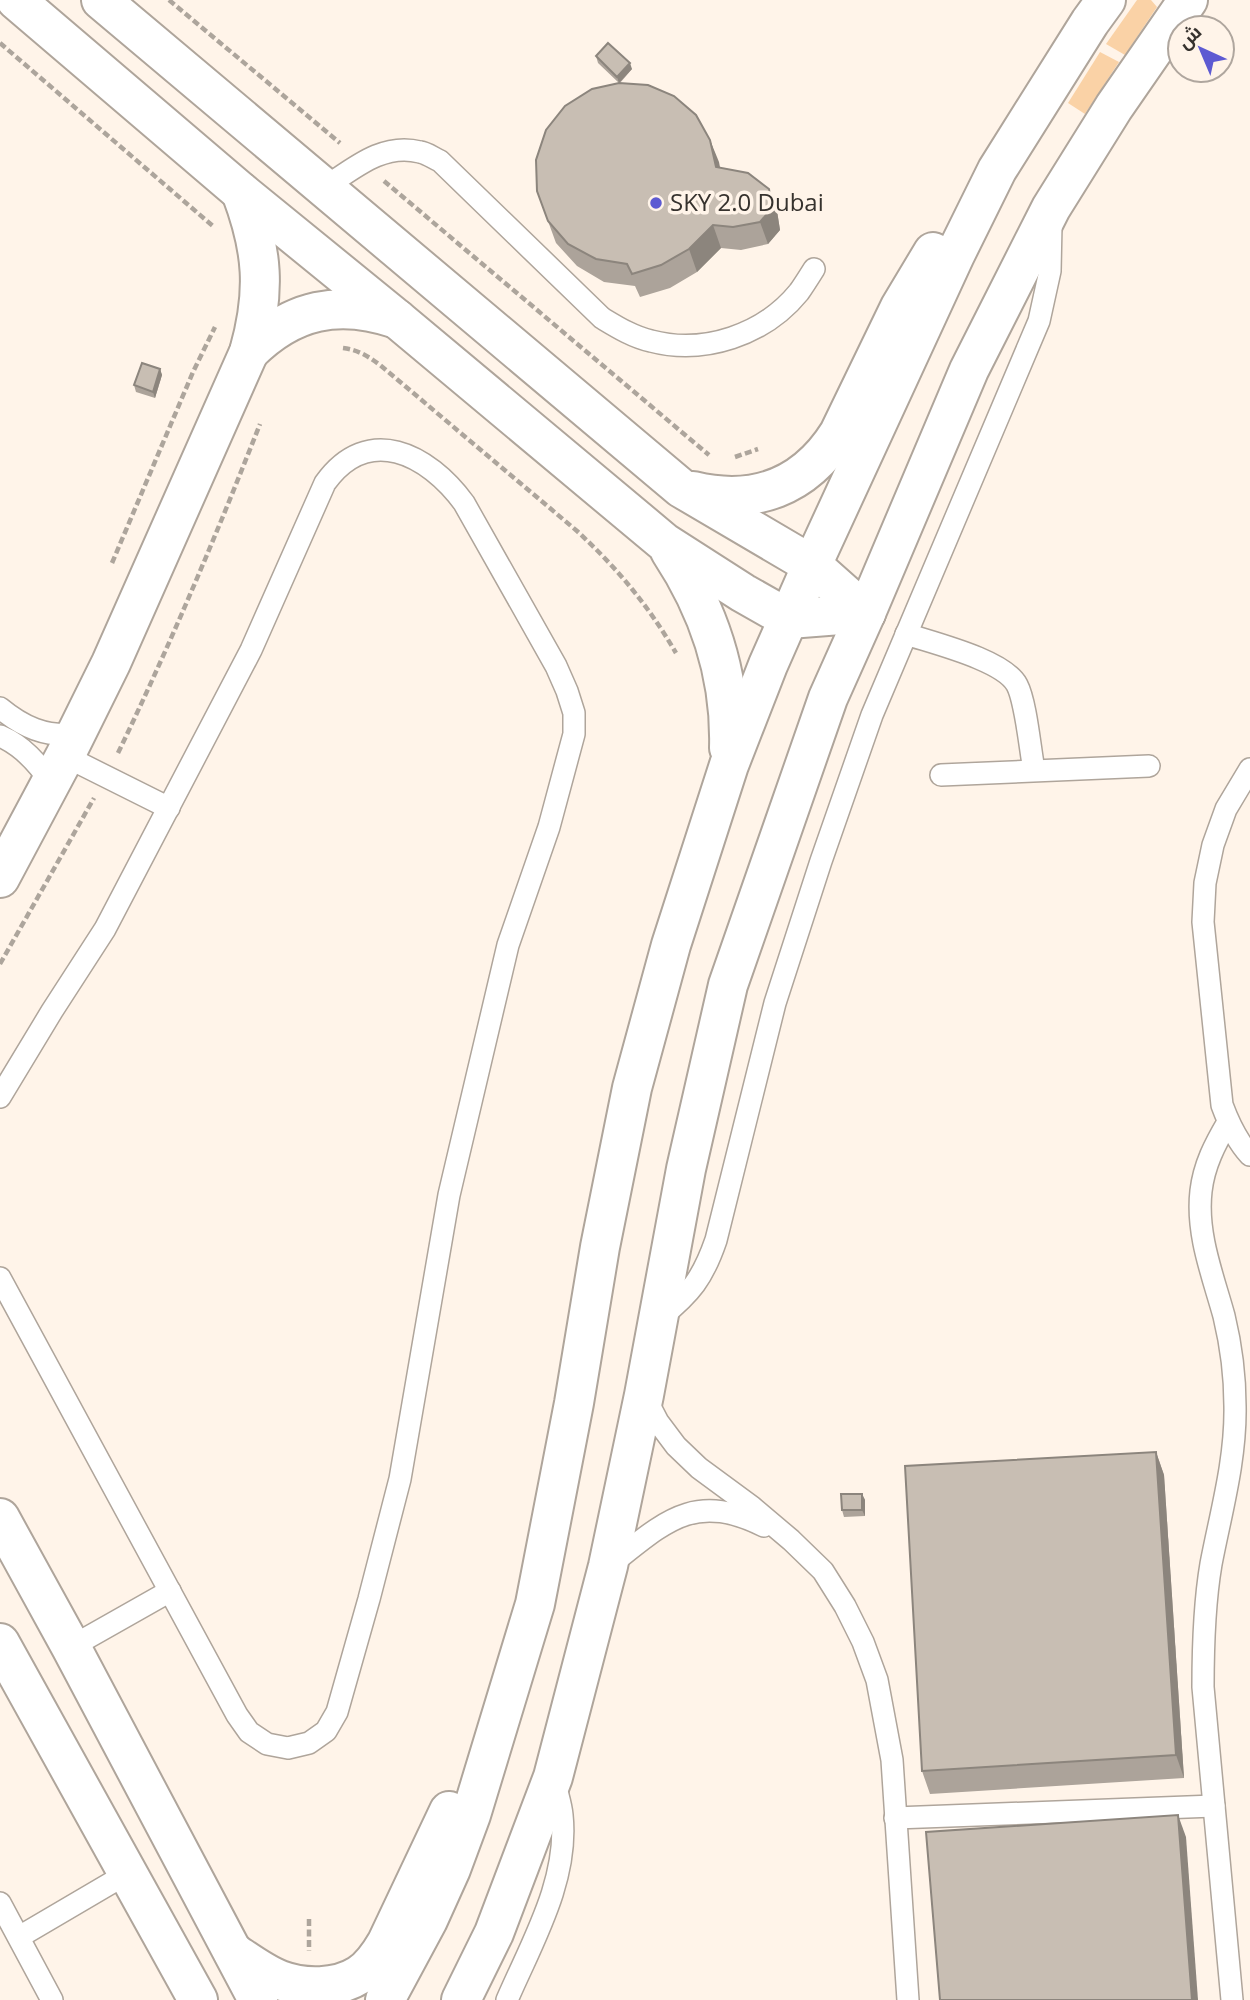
<svg xmlns="http://www.w3.org/2000/svg" width="1250" height="2000" font-family="'Open Sans',Cairo,sans-serif">
  <rect width="100%" height="100%" fill="#fff4e9"/>
  <g fill="#fad2a6">
    <polygon points="1137,0 1151,0 1157,7 1125,55 1106,44"/>
    <polygon points="1100,52 1119,62 1085,114 1068,103"/>
  </g>
  <g fill="none" stroke-linecap="round" stroke-linejoin="round">
    <g stroke="#afa59b" stroke-width="24">
      <g id="lane">
        <path d="M324,188C353,169 383,142 420,152C427,153 433,158 440,161L602,318C617,327 633,337 651,341C704,355 764,335 799,292C804,285 809,277 814,269"/>
        <path d="M906,634C933,643 1004,660 1017,685C1026,702 1030,749 1034,770"/>
        <path d="M0,708C23,727 45,737 76,734"/>
        <path d="M0,736C23,746 38,763 51,783"/>
        <polyline points="65,756 169,808"/>
        <path d="M1250,769L1226,809L1213,845L1205,883L1203,922L1222,1105C1229,1124 1237,1141 1250,1155"/>
        <polyline points="941,775 1149,766"/>
        <path d="M0,1097L52,1011L105,929L251,650L325,483C368,423 428,454 464,503L556,666L567,691L574,713V734L549,827L508,945L449,1195L400,1479L369,1599L337,1712L326,1731L309,1743L288,1748L267,1744L249,1732L237,1715L0,1278"/>
        <path d="M1228,1122C1215,1144 1204,1165 1201,1191C1196,1234 1213,1276 1224,1316C1231,1345 1235,1376 1235,1406C1236,1460 1221,1512 1211,1564C1204,1605 1203,1646 1203,1687L1232,2000"/>
        <path d="M660,1318C691,1293 703,1278 716,1240L775,1003L821,861L872,715L1039,321L1050,271L1051,225"/>
        <polyline points="645,1397 658,1422 676,1446 699,1468 752,1507 791,1540 823,1571 845,1606 863,1642 877,1680 892,1760 908,2000"/>
        <path d="M610,1565C665,1522 693,1491 764,1526"/>
        <polyline points="71,1647 170,1591"/>
        <polyline points="895,1818 1214,1806"/>
        <polyline points="0,1903 52,2000"/>
        <polyline points="19,1937 128,1873"/>
        <path d="M507,2000C532,1942 569,1880 562,1815C561,1804 557,1793 555,1783"/>
      </g>
    </g>
    <g stroke="#afa59b" stroke-width="42">
      <g id="street">
        <path d="M249,352C292,309 339,299 397,319"/>
        <path d="M0,878L65,756L111,663L249,352C266,292 263,250 241,192"/>
      </g>
    </g>
    <g stroke="#afa59b" stroke-width="42">
      <g id="secondary">
        <polyline points="16,0 241,192 397,319 665,543 743,593 789,619 866,613"/>
        <polyline points="101,0 681,488 812,565 866,613"/>
        <path d="M693,491C755,506 805,487 839,433L900,307L933,252"/>
        <path d="M670,551C709,610 731,677 729,748"/>
        <polyline points="0,1518 71,1647 258,2000"/>
        <polyline points="0,1643 198,2000"/>
        <path d="M233,1952C248,1962 264,1974 280,1980C304,1989 337,1989 359,1975C372,1967 380,1954 387,1942L449,1811"/>
        <polyline points="385,2000 428,1920 451,1869 471,1815 535,1604 574,1403 600,1247 632,1088 671,945 729,765 768,665 812,565 955,255 997,170 1090,22 1106,0"/>
        <polyline points="461,2000 494,1933 553,1777 608,1566 644,1395 686,1169 728,985 828,698 866,613 969,370 1051,208 1114,107 1188,0"/>
      </g>
    </g>
    <g stroke="#ada59c" stroke-width="4.5" stroke-dasharray="7 3.5" stroke-linecap="butt">
      <polyline points="169,0 340,143"/>
      <polyline points="0,43 214,227"/>
      <polyline points="384,181 709,455"/>
      <path d="M343,348C358,350 368,356 380,365L577,531C618,569 648,605 676,653"/>
      <polyline points="735,457 758,449"/>
      <polyline points="112,563 193,372 215,327"/>
      <path d="M118,753C170,645 216,536 260,424"/>
      <polyline points="0,964 94,798"/>
      <polyline points="309,1919 309,1951"/>
    </g>
    <use href="#lane" stroke="#fff" stroke-width="21"/>
    <use href="#street" stroke="#fff" stroke-width="38"/>
    <use href="#secondary" stroke="#fff" stroke-width="38"/>
  </g>
  <g fill="#aca39a">
    <polygon points="596,56 632,69 620,83 710,140 720,168 777,211 780,230 768,244 741,250 721,248 697,272 670,288 640,297 635,286 604,282 577,266 556,243 537,191 619,83 598,63"/>
    <polygon points="160,369 162,375 155,398 136,392 134,385"/>
    <polygon points="1156,1452 1164,1475 1184,1778 930,1794 922,1771"/>
    <polygon points="862,1494 865,1500 865,1516 844,1517 842,1510"/>
  </g>
  <g fill="#8c857d">
    <polygon points="630,63 632,69 619,83 617,77"/>
    <polygon points="710,140 719,162 724,190 716,167"/>
    <polygon points="769,189 777,211 780,230 768,244 760,222"/>
    <polygon points="713,225 721,248 697,272 689,249"/>
    <polygon points="160,369 162,375 155,398 153,392"/>
    <polygon points="1156,1452 1164,1475 1184,1778 1176,1755"/>
    <polygon points="862,1494 865,1500 865,1516 862,1510"/>
    <polygon points="1178,1815 1186,1837 1198,2000 1192,2000"/>
  </g>
  <g fill="#c8beb3" stroke="#8c857d" stroke-width="2">
    <polygon points="608,43 630,63 617,77 596,56"/>
    <polygon points="619,83 648,85 674,96 696,115 710,140 716,167 748,173 769,189 772,208 760,222 733,227 713,225 689,249 661,265 632,274 627,264 596,259 568,244 548,221 537,191 536,160 546,130 565,106 592,89"/>
    <polygon points="142,363 160,369 153,392 134,385"/>
    <polygon points="1156,1452 1176,1755 922,1771 905,1466"/>
    <polygon points="841,1494 862,1494 862,1510 842,1510"/>
    <polygon points="1178,1815 1192,2000 940,2000 926,1832"/>
  </g>
  <circle fill="#5d5ad2" stroke="#fff4e9" stroke-width="2.5" cx="656" cy="203" r="7"/>
  <g text-anchor="middle" stroke-width="7" stroke-linejoin="round" paint-order="stroke">
    <g font-size="24" fill="#36322e" stroke="#fff4e9" text-anchor="start">
      <text x="670" y="211">SKY 2.0 Dubai</text>
    </g>
  </g>
  <g transform="translate(1201 49) rotate(316)"><circle r="33" fill="#fff4e9" stroke="#afa69e" stroke-width="2"/>
  <path d="M0-5L12 26L0 18L-12 26Z" fill="#5d5ad2"/>
  <text y="-10" font-size="19" font-weight="bold" text-anchor="middle" fill="#36322e">ش</text>
  </g>
</svg>
